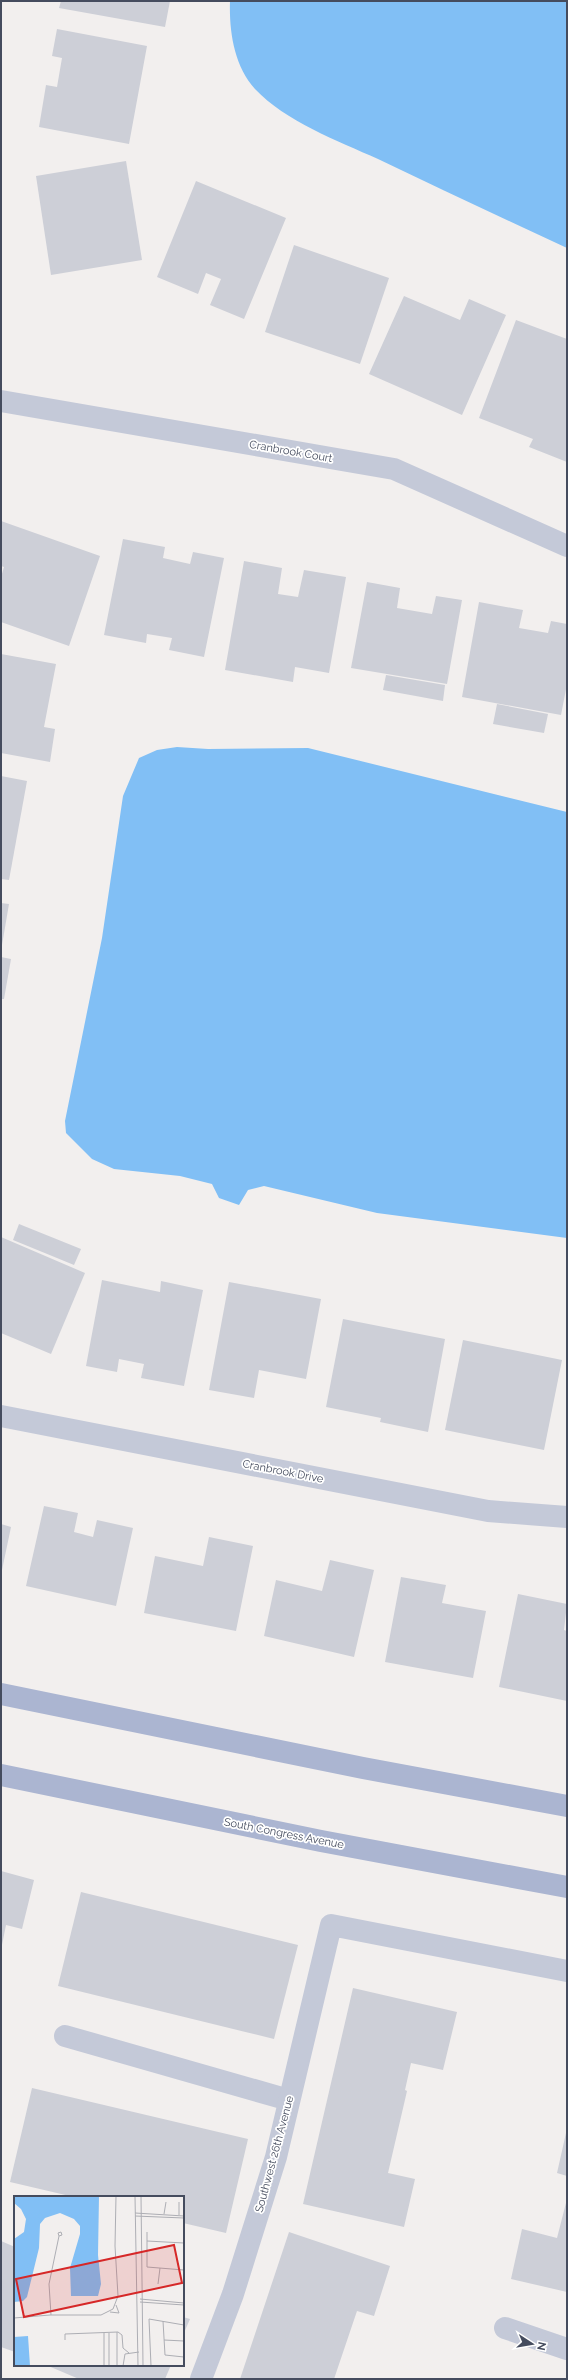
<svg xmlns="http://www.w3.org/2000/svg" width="568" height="2380" font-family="Raleway,sans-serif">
  <rect width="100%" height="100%" fill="#f2efee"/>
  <g fill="#81bff5">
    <path d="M230,1H567V248C504,219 441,189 378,159C338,141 285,121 255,89C234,66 229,31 230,1Z"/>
    <polygon points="177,747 208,749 308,748 567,812 567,1238 377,1213 264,1186 248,1190 239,1205 219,1198 212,1184 180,1176 114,1169 92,1159 66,1133 65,1121 102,938 123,796 139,758 157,750"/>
  </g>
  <g fill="#cdcfd7">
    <polygon points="61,1 170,1 165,27 59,8"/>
    <polygon points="57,29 147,46 129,144 39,127 46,85 57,87 62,58 52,56"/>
    <polygon points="126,161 142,260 51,275 36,176"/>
    <polygon points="196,181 286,218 244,319 210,305 221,279 206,273 198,294 157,277"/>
    <polygon points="294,245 389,278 360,364 265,332"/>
    <polygon points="404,296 460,320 469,299 506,315 462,415 369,374"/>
    <polygon points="516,320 567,339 567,462 529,447 533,439 479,418"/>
    <polygon points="1,521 100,556 69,646 1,622 1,577 4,567 1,566"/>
    <polygon points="123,539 165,547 163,558 190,564 193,552 224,558 204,657 169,650 172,638 147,634 146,643 104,635"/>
    <polygon points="244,561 282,568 278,594 298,597 304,570 346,577 329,673 295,667 293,682 225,670"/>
    <polygon points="367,582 400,588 397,608 432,614 436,596 462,600 447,684 351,668"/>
    <polygon points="479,602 523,610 519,628 548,633 551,621 567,624 567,684 561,715 462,697"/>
    <polygon points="1,654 56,664 44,727 55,729 50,762 1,753"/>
    <polygon points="386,675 445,685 443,701 383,690"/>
    <polygon points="497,704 548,714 544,733 493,724"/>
    <polygon points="1,776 27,781 9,880 1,879"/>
    <polygon points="1,903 9,904 2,945 1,945"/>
    <polygon points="1,957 11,959 4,999 1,999"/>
    <polygon points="19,1224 81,1249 74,1265 13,1240"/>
    <polygon points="1,1237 85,1273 51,1354 1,1333"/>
    <polygon points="102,1280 160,1292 161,1281 203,1290 184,1386 141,1378 144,1364 119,1359 117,1372 86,1366"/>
    <polygon points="229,1282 321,1299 306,1379 259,1370 254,1398 209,1390"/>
    <polygon points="343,1319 445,1339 428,1432 380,1422 381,1418 326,1407"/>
    <polygon points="463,1340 562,1360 544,1450 445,1430"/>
    <polygon points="44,1506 78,1513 74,1532 93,1537 97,1520 133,1528 116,1606 26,1586"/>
    <polygon points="1,1524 11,1527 2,1570 1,1570"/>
    <polygon points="209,1537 253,1546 236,1631 144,1613 155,1556 203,1566"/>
    <polygon points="330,1560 374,1570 354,1657 264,1636 276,1580 322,1591"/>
    <polygon points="401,1577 446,1585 442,1603 486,1611 473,1678 385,1662"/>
    <polygon points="518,1594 567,1604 564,1630 567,1631 567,1701 499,1687"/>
    <polygon points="1,1871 34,1880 22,1929 6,1925 2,1945"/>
    <polygon points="81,1892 298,1945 274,2039 58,1986"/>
    <polygon points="353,1988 457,2012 443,2070 411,2063 405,2090 407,2091 388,2173 415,2179 404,2227 303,2204"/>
    <polygon points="32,2088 248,2139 226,2233 183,2223 183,2197 74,2197 10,2182"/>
    <polygon points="566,2133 567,2133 567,2176 557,2173"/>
    <polygon points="567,2199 567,2292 511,2279 522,2229 557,2238"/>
    <polygon points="289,2232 390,2266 374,2316 357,2311 334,2379 240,2379"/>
    <polygon points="1,2241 15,2247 15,2352 1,2347"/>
    <polygon points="183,2317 190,2319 183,2335"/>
    <polygon points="46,2365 171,2365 165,2379 79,2379"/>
  </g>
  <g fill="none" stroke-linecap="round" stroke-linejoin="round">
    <g stroke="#c4c9d8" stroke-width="22">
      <polyline points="1,401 394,469 567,546"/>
      <polyline points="1,1416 488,1511 567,1517"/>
      <polyline points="65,2036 289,2100"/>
      <polyline points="505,2328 567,2349"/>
      <polyline points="201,2379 233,2294 276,2157 331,1925 567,1971"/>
    </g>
    <g stroke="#abb5d1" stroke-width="22">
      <polyline points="1,1694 363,1768 567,1806"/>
      <polyline points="1,1775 321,1841 567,1887"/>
    </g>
  </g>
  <g text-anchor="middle" stroke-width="3.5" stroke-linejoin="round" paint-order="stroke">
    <g font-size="11" fill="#454c5e" stroke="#fff">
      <text transform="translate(291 451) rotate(10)" y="4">Cranbrook Court</text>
      <text transform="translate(283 1471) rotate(11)" y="4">Cranbrook Drive</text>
      <text transform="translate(284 1833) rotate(11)" y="4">South Congress Avenue</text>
      <text transform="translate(274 2154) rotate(-75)" y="4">Southwest 26th Avenue</text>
    </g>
  </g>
  <g transform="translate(14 2196)">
    <rect width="170" height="170" fill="#f2efee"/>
    <path d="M0,0H85L84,59L87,88L84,100H57L56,72L66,38V30L60,23L46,17L31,22L26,28L25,52L13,101L9,105L0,106V43L10,36L12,23L7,13L0,7ZM14,140L16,170H0V141Z" fill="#81bff5"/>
    <path fill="none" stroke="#adaeb4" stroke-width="1" d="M121,0L124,170M127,0L129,170M121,17L170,20M150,18L152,6M165,19V6M121,20L170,22M133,36V71L170,74M133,45L170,47M144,88L146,72M126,103L170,107M126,106L170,109M96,116L105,117L102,109M37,119L35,88L45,40L48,39L47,36L44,37L45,40M0,122L36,119H87L99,113L104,100L101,50L102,0M149,125L151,159L170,161M103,136V170M90,137V170M95,137V170M51,144V138L104,136L108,139L109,152L115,157M150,144L170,145M109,170L111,158L125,156M137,170L135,123L170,129"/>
    <path fill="#d62828" fill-opacity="0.15" stroke="#d62828" stroke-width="2" d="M160,49L168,87L10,121L2,83Z"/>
    <rect width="170" height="170" fill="none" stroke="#454c5e" stroke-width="2"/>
  </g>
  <rect width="568" height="2380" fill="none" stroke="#454c5e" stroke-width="4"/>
  <g transform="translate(532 2344) rotate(102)" stroke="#ffffff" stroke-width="3" paint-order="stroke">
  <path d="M0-3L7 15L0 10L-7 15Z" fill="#454c5e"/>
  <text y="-6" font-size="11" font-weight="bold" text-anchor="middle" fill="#454c5e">N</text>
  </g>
</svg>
